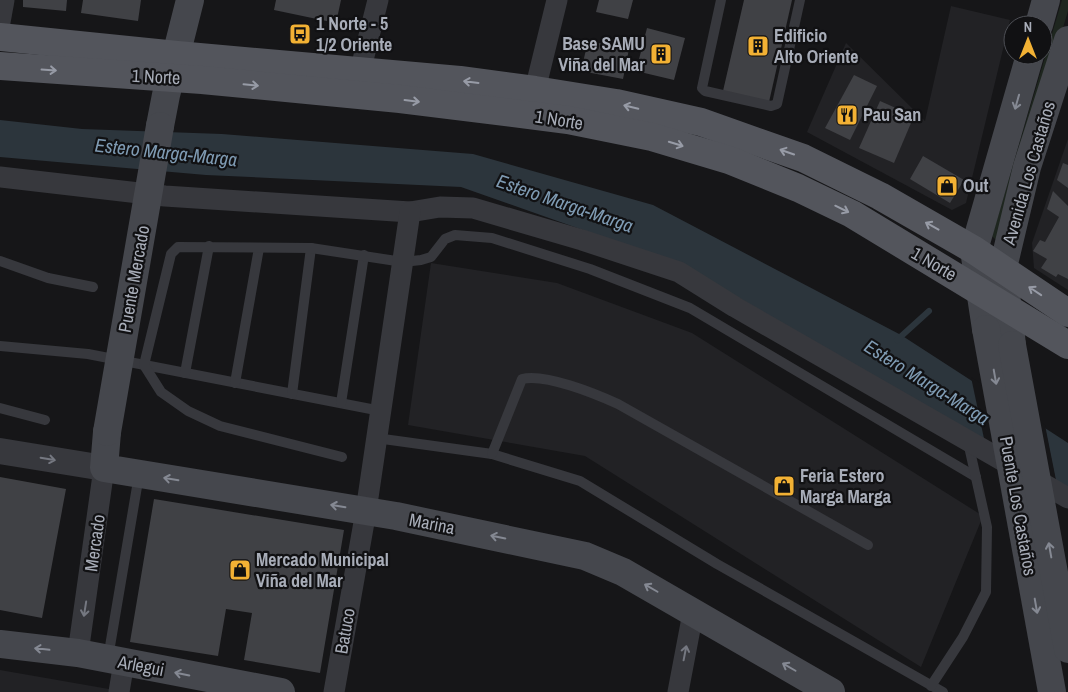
<svg xmlns="http://www.w3.org/2000/svg" width="1068" height="692" font-family="'Archivo Narrow',sans-serif">
  <rect width="100%" height="100%" fill="#161618"/>
  <g fill="#222225">
    <polygon points="951,6 1010,20 966,203 952,210 807,132 846,43 925,121"/>
    <polygon points="1068,139 1068,290 1034,268 1032,243"/>
    <polygon points="431,263 557,283 692,333 983,516 921,667 585,456 408,425"/>
    <polygon points="0,670 126,692 0,692"/>
  </g>
  <polygon fill="#1e261f" points="1062,0 1068,0 1068,11 1000,239 995,239 992,236"/>
  <polygon fill="#2c353c" points="0,120 82,129 222,134 473,154 653,205 901,335 1068,443 1068,489 682,265 461,187 206,175 0,157"/>
  <polygon fill="#161618" points="971,377 1045,425 1057,485 986,448"/>
  <g fill="none" stroke-linecap="round" stroke-linejoin="round">
    <polyline stroke="#2c353c" stroke-width="6" points="897,340 929,311"/>
  </g>
  <g fill="#404145">
    <polygon points="23,0 67,0 66,11 23,7"/>
    <polygon points="83,0 141,0 138,21 81,13"/>
    <polygon points="276,0 341,0 336,23 274,10"/>
    <polygon points="599,0 633,0 628,19 596,12"/>
    <polygon points="744,0 792,0 769,102 723,91"/>
    <polygon points="647,28 685,38 674,80 636,71"/>
    <polygon points="588,41 629,49 623,79 581,71"/>
    <polygon points="854,75 877,86 850,140 825,128"/>
    <polygon points="880,101 914,116 894,163 859,148"/>
    <polygon points="923,156 964,180 950,203 910,179"/>
    <polygon points="1063,163 1068,165 1068,188 1057,180"/>
    <polygon points="1053,191 1068,206 1068,279 1058,274 1056,277 1041,268 1047,259 1033,251 1040,240 1045,242 1059,217 1047,209"/>
    <polygon points="0,477 66,489 42,618 0,610"/>
    <polygon points="154,499 344,530 320,673 244,660 252,613 226,609 218,656 130,642"/>
  </g>
  <g fill="none" stroke-linecap="round" stroke-linejoin="round">
    <g stroke="#37383d" stroke-width="10">
      <polyline points="721,0 702,88 705,91 771,106 777,104 800,0"/>
      <polyline points="0,261 48,278 93,287"/>
      <polyline points="0,346 88,354 381,411"/>
      <polyline points="185,373 209,246"/>
      <polyline points="235,383 259,248"/>
      <polyline points="292,394 311,248"/>
      <polyline points="341,403 364,255"/>
      <polyline points="0,408 45,420"/>
      <polyline points="376,438 492,454 580,481 717,564 943,692"/>
      <path d="M492,454L522,379C545,373 596,394 618,404L868,545"/>
      <polyline points="342,457 220,426 188,411 161,392 144,365 171,254 178,247 311,248 403,262 421,260 431,257 445,239 455,235 492,238 590,269 690,308 976,477"/>
      <polyline points="108,658 139,475"/>
      <polyline points="931,686 963,637 986,592 987,527 968,442"/>
    </g>
    <g stroke="#37383d" stroke-width="21">
      <polyline points="0,22 4,0"/>
      <polyline points="360,72 378,0"/>
      <polyline points="535,90 557,0"/>
      <polyline points="0,177 165,196 410,212 440,207 473,208 582,240 679,272 735,307 1068,498"/>
      <polyline points="78,653 104,468"/>
      <polyline points="119,692 124,662"/>
      <polyline points="334,692 366,511 410,212"/>
      <polyline points="678,692 693,613"/>
    </g>
    <polyline stroke="#37383d" stroke-width="26" points="0,451 104,468"/>
    <g stroke="#45474d" stroke-width="28">
      <polyline points="1039,25 1046,0"/>
      <polyline points="160,126 166,95 190,0"/>
      <polyline points="986,329 974,250 1030,55"/>
      <polyline points="1012,345 1003,268 1027,167 1068,40"/>
      <polyline points="107,432 104,468 396,516 585,556 623,572 831,692"/>
      <polyline points="0,644 78,653 281,692"/>
    </g>
    <g stroke="#53555c" stroke-width="28">
      <polyline points="0,37 177,55 460,80 535,90 616,103 701,122 803,158 880,196 974,250 1068,313"/>
      <polyline points="0,66 202,80 400,99 568,120 652,137 729,160 798,188 852,214 1068,345"/>
    </g>
    <g stroke="#45474d" stroke-width="28">
      <polyline points="986,329 1052,692"/>
      <polyline points="1012,345 1068,649"/>
      <polyline points="107,432 160,126"/>
    </g>
  </g>
  <defs><path id="oneway-shaft" d="M-6 0H5M1.5-3L5.5 0L1.5 3" fill="none" stroke-width="1.6" stroke-linecap="round" stroke-linejoin="round" transform="scale(1.25)"/></defs>
  <g stroke="#979ba6">
    <use href="#oneway-shaft" transform="translate(49 70) rotate(4)"/>
    <use href="#oneway-shaft" transform="translate(471 82) rotate(-173)"/>
    <use href="#oneway-shaft" transform="translate(251 85) rotate(6)"/>
    <use href="#oneway-shaft" transform="translate(412 101) rotate(7)"/>
    <use href="#oneway-shaft" transform="translate(631 107) rotate(-167)"/>
    <use href="#oneway-shaft" transform="translate(676 144) rotate(17)"/>
    <use href="#oneway-shaft" transform="translate(787 152) rotate(-161)"/>
    <use href="#oneway-shaft" transform="translate(842 209) rotate(26)"/>
    <use href="#oneway-shaft" transform="translate(932 226) rotate(-151)"/>
    <use href="#oneway-shaft" transform="translate(1035 291) rotate(-146)"/>
  </g>
  <g stroke="#858993">
    <use href="#oneway-shaft" transform="translate(1017 102) rotate(106)"/>
    <use href="#oneway-shaft" transform="translate(995 377) rotate(80)"/>
    <use href="#oneway-shaft" transform="translate(171 479) rotate(-171)"/>
    <use href="#oneway-shaft" transform="translate(338 506) rotate(-171)"/>
    <use href="#oneway-shaft" transform="translate(498 537) rotate(-169)"/>
    <use href="#oneway-shaft" transform="translate(1050 550) rotate(-100)"/>
    <use href="#oneway-shaft" transform="translate(651 588) rotate(-150)"/>
    <use href="#oneway-shaft" transform="translate(1036 606) rotate(80)"/>
    <use href="#oneway-shaft" transform="translate(42 649) rotate(-174)"/>
    <use href="#oneway-shaft" transform="translate(789 667) rotate(-150)"/>
    <use href="#oneway-shaft" transform="translate(182 674) rotate(-169)"/>
  </g>
  <g stroke="#757881">
    <use href="#oneway-shaft" transform="translate(48 459) rotate(10)"/>
    <use href="#oneway-shaft" transform="translate(85 609) rotate(99)"/>
    <use href="#oneway-shaft" transform="translate(685 653) rotate(-79)"/>
  </g>
  <defs>
    <g id="bus-square" transform="scale(1.125)"><rect x="-9" y="-9" width="18" height="18" rx="4" fill="#f2b134" stroke="#111113"/><path d="M-5-6H5V4H4V6H2V4H-2V6H-4V4H-5ZM-3.5-4V0h7V-4ZM-3.5 1.2v1.5H-2V1.2ZM2 1.2v1.5H3.5V1.2Z" fill="#111"/></g>
    <g id="building-square" transform="scale(1.125)"><rect x="-9" y="-9" width="18" height="18" rx="4" fill="#f2b134" stroke="#111113"/><path d="M-4-6H4V6H1V3H-1V6H-4ZM-2.5-4.3h1.7v1.8h-1.7ZM.8-4.3h1.7v1.8H.8ZM-2.5-1h1.7V.8h-1.7ZM.8-1h1.7V.8H.8Z" fill="#111"/></g>
    <g id="restaurant-square" transform="scale(1.125)"><rect x="-9" y="-9" width="18" height="18" rx="4" fill="#f2b134" stroke="#111113"/><path d="M-5-6h1v4h1v-4h1v4h1v-4h1v5L-1.5 .5V6h-2V.5L-5-1ZM5-6V6H3V1.5H1.5Q1.5-4 5-6Z" fill="#111"/></g>
    <g id="shop-square" transform="scale(1.125)"><rect x="-9" y="-9" width="18" height="18" rx="4" fill="#f2b134" stroke="#111113"/><path d="M-5-2.5h2.3a2.7 3.5 0 0 1 5.4 0H5L5.5 6h-11ZM-1.5-2.5h3a1.5 2.3 0 0 0-3 0Z" fill="#111"/></g>
  </defs>
  <g fill-rule="evenodd">
    <use href="#bus-square" x="300" y="34"/>
    <use href="#building-square" x="758" y="46"/>
    <use href="#building-square" x="661" y="54"/>
    <use href="#restaurant-square" x="847" y="115"/>
    <use href="#shop-square" x="947" y="186"/>
    <use href="#shop-square" x="784" y="486"/>
    <use href="#shop-square" x="240" y="570"/>
  </g>
  <g text-anchor="middle" stroke-width="4.5" stroke-linejoin="round" paint-order="stroke">
    <g font-size="18" font-weight="bold" fill="#a8adb8" stroke="#111113" text-anchor="start">
      <text x="316" y="30">1 Norte - 5<tspan x="316" dy="21">1/2 Oriente</tspan></text>
      <text x="774" y="42">Edificio<tspan x="774" dy="21">Alto Oriente</tspan></text>
      <text x="645" y="50" text-anchor="end">Base SAMU<tspan x="645" dy="21">Viña del Mar</tspan></text>
      <text x="863" y="121">Pau San</text>
      <text x="963" y="192">Out</text>
      <text x="800" y="482">Feria Estero<tspan x="800" dy="21">Marga Marga</tspan></text>
      <text x="256" y="566">Mercado Municipal<tspan x="256" dy="21">Viña del Mar</tspan></text>
    </g>
    <g font-size="18" fill="#a8adb8" stroke="#111113">
      <text transform="translate(156 77) rotate(3)" y="6">1 Norte</text>
      <text transform="translate(559 120) rotate(9)" y="6">1 Norte</text>
      <text transform="translate(1029 173) rotate(-74)" y="6">Avenida Los Castaños</text>
      <text transform="translate(934 264) rotate(30)" y="6">1 Norte</text>
      <text transform="translate(134 279) rotate(-80)" y="6">Puente Mercado</text>
      <text transform="translate(1018 506) rotate(80)" y="6">Puente Los Castaños</text>
      <text transform="translate(432 524) rotate(11)" y="6">Marina</text>
      <text transform="translate(95 543) rotate(-82)" y="6">Mercado</text>
      <text transform="translate(345 631) rotate(-80)" y="6">Batuco</text>
      <text transform="translate(141 666) rotate(11)" y="6">Arlegui</text>
    </g>
    <g font-size="19" font-style="italic" fill="#7f9bb3" stroke="#111113">
      <text transform="translate(166 152) rotate(6)" y="7">Estero Marga-Marga</text>
      <text transform="translate(565 203) rotate(19)" y="7">Estero Marga-Marga</text>
      <text transform="translate(927 382) rotate(32)" y="7">Estero Marga-Marga</text>
    </g>
  </g>
  <g transform="translate(1028 40)"><circle r="24" fill="#111113" stroke="#4d4f55"/>
  <path d="M0-4L9 19L0 12L-9 19Z" fill="#f2b134"/>
  <text y="-8" font-size="14" font-weight="bold" text-anchor="middle" fill="#a8adb8">N</text>
  </g>
</svg>
